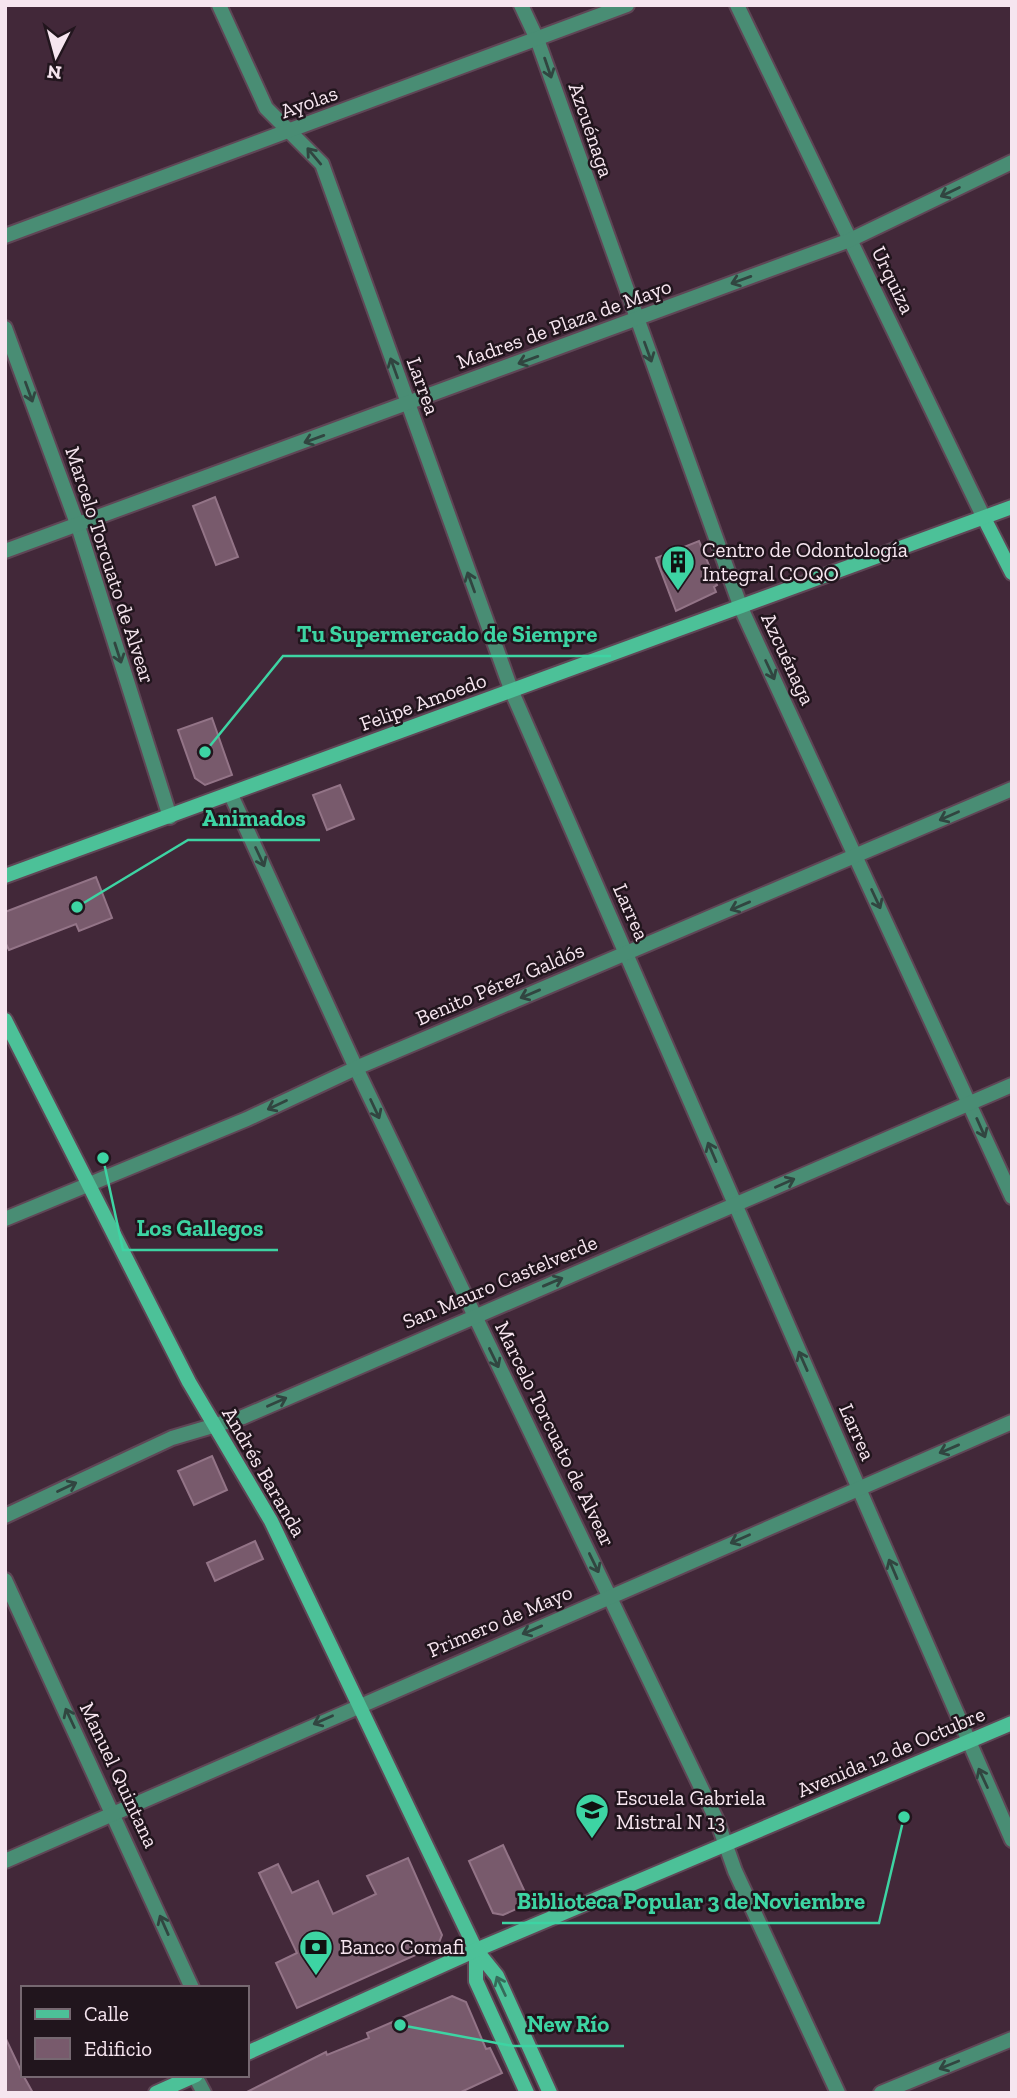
<svg xmlns="http://www.w3.org/2000/svg" width="1017" height="2098" font-family="'Zilla Slab',serif">
  <rect width="100%" height="100%" fill="#422839"/>
  <g fill="#785a6c" stroke="#937487" stroke-width="2">
    <polygon points="215,497 238,557 216,565 193,506"/>
    <polygon points="699,541 717,585 714,587 716,592 676,611 656,558"/>
    <polygon points="212,718 232,775 205,785 195,778 178,730"/>
    <polygon points="340,785 354,819 327,830 313,795"/>
    <polygon points="96,877 112,918 79,931 76,924 9,950 5,942 5,912"/>
    <polygon points="212,1456 227,1490 194,1505 178,1471"/>
    <polygon points="255,1541 263,1559 215,1581 207,1563"/>
    <polygon points="503,1845 530,1903 503,1915 493,1913 469,1861"/>
    <polygon points="408,1858 442,1935 438,1945 297,2008 276,1963 297,1953 259,1873 278,1864 292,1893 318,1881 333,1914 376,1894 367,1876"/>
    <polygon points="452,1996 466,2002 486,2049 490,2048 502,2073 459,2093 245,2093 326,2052 327,2055 369,2038 367,2033"/>
    <polygon points="5,2037 23,2075 33,2093 5,2093"/>
  </g>
  <g fill="none" stroke-linecap="round" stroke-linejoin="round">
    <g stroke="#5f4656" stroke-width="18">
      <g id="street">
        <polyline points="219,5 266,108 322,164 512,692 1012,1840"/>
        <polyline points="521,5 537,39 741,608 1012,1197"/>
        <polyline points="737,5 984,518"/>
        <polyline points="5,236 627,5"/>
        <polyline points="5,328 78,526 170,817"/>
        <polyline points="5,551 850,240 1012,162"/>
        <polyline points="231,795 356,1068 718,1823 735,1871 838,2093"/>
        <polyline points="5,1219 247,1119 356,1068 1012,789"/>
        <polyline points="5,1516 172,1438 243,1417 1012,1085"/>
        <polyline points="5,1580 192,1988"/>
        <polyline points="5,1861 1012,1422"/>
        <polyline points="195,2076 204,2093"/>
        <polyline points="881,2093 1012,2039"/>
      </g>
    </g>
    <g stroke="#5f4656" stroke-width="18">
      <g id="secondary">
        <polyline points="984,518 1012,573"/>
        <polyline points="5,876 1012,507"/>
        <polyline points="5,1020 189,1382 271,1521 476,1950 497,1976 550,2093"/>
        <polyline points="476,1950 476,1981 527,2093"/>
        <polyline points="247,2053 476,1950 1012,1723"/>
        <polyline points="156,2093 196,2075"/>
      </g>
    </g>
    <use href="#street" stroke="#498d74" stroke-width="14"/>
    <use href="#secondary" stroke="#4cc198" stroke-width="14"/>
  </g>
  <defs><path id="oneway-shaft" d="M-6 0H5M1.5-3L5.5 0L1.5 3" fill="none" stroke-width="1.6" stroke-linecap="round" stroke-linejoin="round" transform="scale(1.75)"/></defs>
  <g stroke="#314540">
    <use href="#oneway-shaft" transform="translate(548 68) rotate(71)"/>
    <use href="#oneway-shaft" transform="translate(314 156) rotate(-130)"/>
    <use href="#oneway-shaft" transform="translate(950 192) rotate(154)"/>
    <use href="#oneway-shaft" transform="translate(741 280) rotate(160)"/>
    <use href="#oneway-shaft" transform="translate(648 352) rotate(70)"/>
    <use href="#oneway-shaft" transform="translate(528 360) rotate(160)"/>
    <use href="#oneway-shaft" transform="translate(394 368) rotate(-110)"/>
    <use href="#oneway-shaft" transform="translate(29 392) rotate(70)"/>
    <use href="#oneway-shaft" transform="translate(314 439) rotate(160)"/>
    <use href="#oneway-shaft" transform="translate(471 582) rotate(-110)"/>
    <use href="#oneway-shaft" transform="translate(118 653) rotate(72)"/>
    <use href="#oneway-shaft" transform="translate(770 670) rotate(65)"/>
    <use href="#oneway-shaft" transform="translate(949 816) rotate(156)"/>
    <use href="#oneway-shaft" transform="translate(260 857) rotate(65)"/>
    <use href="#oneway-shaft" transform="translate(876 899) rotate(65)"/>
    <use href="#oneway-shaft" transform="translate(740 906) rotate(157)"/>
    <use href="#oneway-shaft" transform="translate(530 994) rotate(157)"/>
    <use href="#oneway-shaft" transform="translate(277 1105) rotate(155)"/>
    <use href="#oneway-shaft" transform="translate(375 1109) rotate(65)"/>
    <use href="#oneway-shaft" transform="translate(981 1128) rotate(66)"/>
    <use href="#oneway-shaft" transform="translate(712 1152) rotate(-113)"/>
    <use href="#oneway-shaft" transform="translate(785 1183) rotate(-24)"/>
    <use href="#oneway-shaft" transform="translate(553 1282) rotate(-23)"/>
    <use href="#oneway-shaft" transform="translate(494 1358) rotate(64)"/>
    <use href="#oneway-shaft" transform="translate(803 1361) rotate(-114)"/>
    <use href="#oneway-shaft" transform="translate(277 1402) rotate(-24)"/>
    <use href="#oneway-shaft" transform="translate(949 1449) rotate(157)"/>
    <use href="#oneway-shaft" transform="translate(67 1487) rotate(-25)"/>
    <use href="#oneway-shaft" transform="translate(740 1539) rotate(156)"/>
    <use href="#oneway-shaft" transform="translate(594 1563) rotate(64)"/>
    <use href="#oneway-shaft" transform="translate(893 1569) rotate(-113)"/>
    <use href="#oneway-shaft" transform="translate(532 1630) rotate(157)"/>
    <use href="#oneway-shaft" transform="translate(70 1718) rotate(-115)"/>
    <use href="#oneway-shaft" transform="translate(323 1720) rotate(156)"/>
    <use href="#oneway-shaft" transform="translate(983 1778) rotate(-115)"/>
    <use href="#oneway-shaft" transform="translate(164 1925) rotate(-114)"/>
    <use href="#oneway-shaft" transform="translate(949 2065) rotate(158)"/>
  </g>
  <use stroke="#366b5a" href="#oneway-shaft" transform="translate(501 1986) rotate(-115)"/>
  <defs>
    <g id="building-pin" transform="scale(1.75)"><path d="M0 17L-7.5 6A9.5 9.5 0 1 1 7.5 6Z" fill="#3dd4a3" stroke="#21151d"/><path d="M-4-6H4V6H1V3H-1V6H-4ZM-2.5-4.3h1.7v1.8h-1.7ZM.8-4.3h1.7v1.8H.8ZM-2.5-1h1.7V.8h-1.7ZM.8-1h1.7V.8H.8Z" fill="#111"/></g>
    <g id="school-pin" transform="scale(1.75)"><path d="M0 17L-7.5 6A9.5 9.5 0 1 1 7.5 6Z" fill="#3dd4a3" stroke="#21151d"/><path d="M0-5L7-2L0 1L-7-2ZM-4 1L0 2.5L4 1V4Q0 6-4 4Z" fill="#111"/></g>
    <g id="bank-pin" transform="scale(1.75)"><path d="M0 17L-7.5 6A9.5 9.5 0 1 1 7.5 6Z" fill="#3dd4a3" stroke="#21151d"/><path d="M-6-4H6V4H-6ZM0-2.3a2.3 2.3 0 1 0 0 4.6a2.3 2.3 0 1 0 0-4.6Z" fill="#111"/></g>
  </defs>
  <g fill-rule="evenodd">
    <use href="#building-pin" x="678" y="562"/>
    <use href="#school-pin" x="592" y="1810"/>
    <use href="#bank-pin" x="316" y="1947"/>
  </g>
  <g text-anchor="middle" stroke-width="5" stroke-linejoin="round" paint-order="stroke">
    <g font-size="21" fill="#f6e5ef" stroke="#21151d">
      <text transform="translate(309 102) rotate(-20)" y="7">Ayolas</text>
      <text transform="translate(591 130) rotate(71)" y="7">Azcuénaga</text>
      <text transform="translate(893 280) rotate(64)" y="7">Urquiza</text>
      <text transform="translate(564 324) rotate(-20)" y="7">Madres de Plaza de Mayo</text>
      <text transform="translate(423 386) rotate(70)" y="7">Larrea</text>
      <text transform="translate(110 565) rotate(72)" y="7">Marcelo Torcuato de Alvear</text>
      <text transform="translate(788 659) rotate(65)" y="7">Azcuénaga</text>
      <text transform="translate(423 702) rotate(-20)" y="7">Felipe Amoedo</text>
      <text transform="translate(631 912) rotate(66)" y="7">Larrea</text>
      <text transform="translate(500 984) rotate(-23)" y="7">Benito Pérez Galdós</text>
      <text transform="translate(500 1282) rotate(-23)" y="7">San Mauro Castelverde</text>
      <text transform="translate(857 1432) rotate(66)" y="7">Larrea</text>
      <text transform="translate(555 1434) rotate(64)" y="7">Marcelo Torcuato de Alvear</text>
      <text transform="translate(264 1472) rotate(60)" y="7">Andrés Baranda</text>
      <text transform="translate(500 1621) rotate(-23)" y="7">Primero de Mayo</text>
      <text transform="translate(891 1752) rotate(-23)" y="7">Avenida 12 de Octubre</text>
      <text transform="translate(119 1775) rotate(65)" y="7">Manuel Quintana</text>
    </g>
    <g font-size="21" fill="#f6e5ef" stroke="#21151d" text-anchor="start">
      <text x="702" y="557">Centro de Odontología<tspan x="702" dy="24">Integral COQO</tspan></text>
      <text x="616" y="1805">Escuela Gabriela<tspan x="616" dy="24">Mistral N 13</tspan></text>
      <text x="340" y="1954">Banco Comafi</text>
    </g>
  </g>
  <path fill="none" stroke="#3dd4a3" stroke-width="2.5" d="M205 752L283 656H611M77 907L188 840H320M103 1158L123 1250H278M904 1817L879 1923H502M400 2025L513 2046H624"/>
  <g fill="#3dd4a3" stroke="#21151d" stroke-width="2.5">
    <circle cx="205" cy="752" r="7"/>
    <circle cx="77" cy="907" r="7"/>
    <circle cx="103" cy="1158" r="7"/>
    <circle cx="904" cy="1817" r="7"/>
    <circle cx="400" cy="2025" r="7"/>
  </g>
  <g font-size="23" text-anchor="middle" font-weight="bold" fill="#3dd4a3" stroke="#21151d" stroke-width="5" stroke-linejoin="round" paint-order="stroke">
    <text x="447" y="642">Tu Supermercado de Siempre</text>
    <text x="254" y="826">Animados</text>
    <text x="200" y="1236">Los Gallegos</text>
    <text x="691" y="1909">Biblioteca Popular 3 de Noviembre</text>
    <text x="568" y="2032">New Río</text>
  </g>
  <rect width="1017" height="2098" fill="none" stroke="#f6e5ef" stroke-width="14"/>
  <rect x="21" y="1986" width="228" height="91" fill="#21151d" stroke="#766871" stroke-width="2"/>
  <rect x="35" y="2009" width="35" height="10" fill="#4cc198" stroke="#766871" stroke-width="2"/>
  <text x="84" y="2021" font-size="21" fill="#f6e5ef">Calle</text>
  <rect x="35" y="2038" width="35" height="21" fill="#785a6c" stroke="#766871" stroke-width="2"/>
  <text x="84" y="2056" font-size="21" fill="#f6e5ef">Edificio</text>
  <g transform="translate(56 56) rotate(186)" stroke="#21151d" stroke-width="5" paint-order="stroke">
  <path d="M0-5L12 26L0 18L-12 26Z" fill="#f6e5ef"/>
  <text y="-10" font-size="19" font-weight="bold" text-anchor="middle" fill="#f6e5ef">N</text>
  </g>
</svg>
